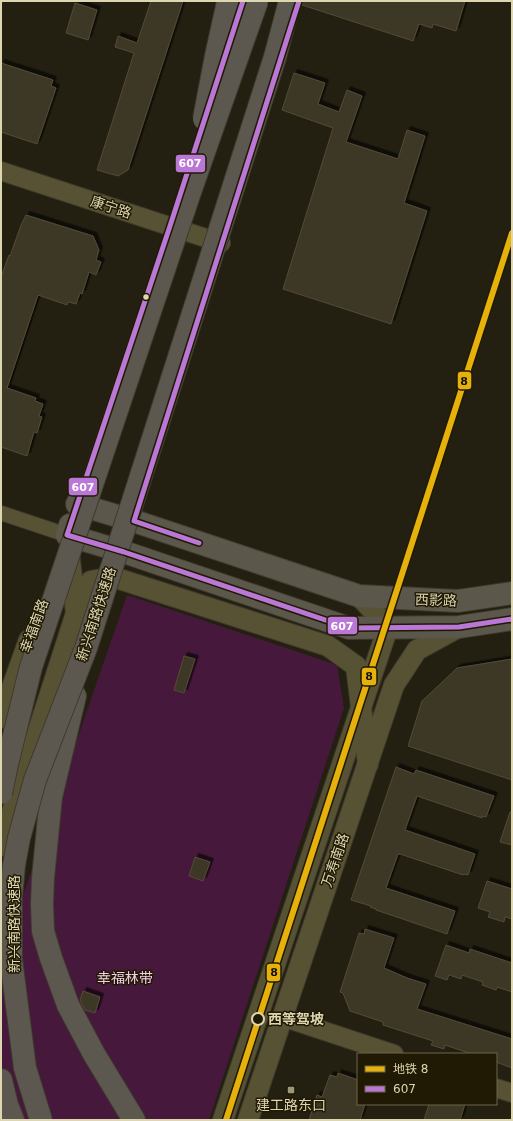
<svg xmlns="http://www.w3.org/2000/svg" width="513" height="1121" font-family="'DejaVu Sans','Noto Sans SC',sans-serif">
  <defs>
    <filter id="shadow"><feDropShadow dx="3.5" dy="-3.5" stdDeviation="0" flood-color="#0009"/></filter>
  </defs>
  <rect width="100%" height="100%" fill="#232012"/>
  <polygon fill="#46183b" points="127,595 337,665 344,708 209,1120 1,1120 1,959"/>
  <g fill="#3e3826" stroke="#534a36" filter="url(#shadow)">
    <polygon points="151,1 183,1 128,170 118,176 97,170 134,53 115,47 118,36 137,43"/>
    <polygon points="302,1 465,1 456,31 433,24 432,28 419,24 413,41 302,5"/>
    <polygon points="75,3 97,10 88,40 66,33"/>
    <polygon points="1,63 53,80 51,86 56,88 37,144 1,132"/>
    <polygon points="294,73 325,83 318,104 339,112 347,90 362,96 346,142 398,159 407,130 425,136 404,203 427,211 391,324 283,289 333,128 282,110"/>
    <polygon points="26,215 93,236 99,250 96,260 101,262 96,275 89,272 82,294 80,293 76,304 68,302 67,305 38,295 7,388 36,398 35,401 43,404 39,416 42,417 37,433 34,432 27,456 1,447 1,277 9,255 10,256 21,225"/>
    <polygon points="184,656 195,659 184,693 174,690"/>
    <polygon points="512,659 512,780 408,746 422,701 457,668"/>
    <polygon points="396,767 414,774 416,770 494,796 486,817 482,816 482,818 417,796 405,830 475,854 468,875 464,874 463,875 400,854 398,854 386,888 455,911 447,934 376,910 376,909 370,907 371,906 351,900"/>
    <polygon points="510,812 512,812 512,845 500,842"/>
    <polygon points="195,857 210,862 203,881 189,876"/>
    <polygon points="487,881 512,889 512,919 505,917 504,922 488,917 490,912 478,908"/>
    <polygon points="365,929 394,938 384,968 407,978 426,984 417,1009 512,1039 512,1068 496,1062 496,1054 472,1054 445,1045 444,1049 431,1045 433,1041 383,1025 383,1022 350,1011 343,993 340,992 359,933 364,934"/>
    <polygon points="446,945 469,953 470,949 512,963 512,992 497,987 496,990 482,985 483,982 462,975 461,979 449,975 447,980 435,976"/>
    <polygon points="83,991 100,997 95,1013 85,1010 80,1000"/>
    <polygon points="338,1073 358,1080 358,1104 365,1104 360,1120 309,1120 317,1095 322,1097 330,1075 337,1077"/>
    <polygon points="429,1104 465,1104 460,1120 424,1120"/>
  </g>
  <g fill="none" stroke-linecap="round" stroke-linejoin="round">
    <g stroke="#3e3b2c" stroke-width="16">
      <polyline id="minor" points="1,513 67,535"/>
    </g>
    <g stroke="#3e3b2c" stroke-width="20">
      <g id="tertiary">
        <polyline points="1,171 221,243"/>
        <polyline points="282,1017 394,1054"/>
        <polyline points="496,1088 512,1093"/>
      </g>
    </g>
    <g stroke="#3e3b2c" stroke-width="22">
      <g id="secondary">
        <polyline points="69,552 76,613"/>
        <polyline points="1,718 29,640"/>
        <polyline points="1,846 76,613 91,581 113,577 328,646 356,666 368,764"/>
        <polyline points="223,1120 388,627 359,596"/>
        <polyline points="248,1120 394,685 417,650 459,627"/>
      </g>
    </g>
    <g stroke="#3e3b2c" stroke-width="24">
      <g id="primary">
        <polyline points="223,61 243,1"/>
        <polyline points="77,504 134,521 359,596 458,601 512,593"/>
        <polyline points="70,525 67,535 124,552 349,628 459,627 512,619"/>
      </g>
    </g>
    <g stroke="#3e3b2c" stroke-width="24">
      <g id="trunk">
        <polyline points="75,696 51,797 43,878 42,904 43,931 51,958 68,1005 94,1054 134,1120"/>
        <polyline points="1,1080 7,1105 13,1120"/>
      </g>
    </g>
    <use href="#minor" stroke="#585235" stroke-width="14"/>
    <use href="#tertiary" stroke="#585235" stroke-width="18"/>
    <use href="#secondary" stroke="#585235" stroke-width="20"/>
    <use href="#primary" stroke="#5b574a" stroke-width="22"/>
    <use href="#trunk" stroke="#5c5850" stroke-width="22"/>
    <g stroke="#3e3b2c" stroke-width="24" stroke-linecap="butt">
      <g id="trunk-bridge">
        <polyline points="204,119 216,56 228,2"/>
        <polyline points="1,793 7,764 31,667 190,192 257,1"/>
        <polyline points="41,1120 25,1068 11,959 11,897 14,865 19,838 35,780 86,648 275,57 290,1"/>
      </g>
    </g>
    <use href="#trunk-bridge" stroke="#5c5850" stroke-width="22"/>
    <g stroke="#201a04" stroke-width="8">
      <g id="bus-1">
        <polyline points="243,1 170,226 67,535 124,552 349,628 459,627 512,619"/>
        <polyline points="199,543 134,521 299,1"/>
      </g>
    </g>
    <use href="#bus-1" stroke="#ba77d6" stroke-width="5"/>
    <g stroke="#201a04" stroke-width="9">
      <polyline id="metro-1" points="226,1120 512,233"/>
    </g>
    <use href="#metro-1" stroke="#e6b10b" stroke-width="6"/>
  </g>
  <circle fill="#ded5b1" stroke="#201a04" stroke-width="1.5" cx="146" cy="297" r="3.5"/>
  <circle fill="#201a04" stroke="#ded5b1" stroke-width="2" cx="258" cy="1019" r="6"/>
  <rect fill="#9d9679" stroke="#201a04" stroke-width="1.5" x="287" y="1086" width="8" height="8" rx="2"/>
  <g text-anchor="middle" stroke-width="3" stroke-linejoin="round" paint-order="stroke">
    <g font-size="14" fill="#ded5b1" stroke="#201a04">
      <text transform="translate(111 207) rotate(18)" y="5">康宁路</text>
      <text transform="translate(436 600) rotate(2)" y="5">西影路</text>
      <text transform="translate(96 614) rotate(-72)" y="5">新兴南路快速路</text>
      <text transform="translate(34 626) rotate(-70)" y="5">幸福南路</text>
      <text transform="translate(335 860) rotate(-71)" y="5">万寿南路</text>
      <text transform="translate(14 924) rotate(-90)" y="5">新兴南路快速路</text>
    </g>
    <g font-size="14" fill="#f5cdea" stroke="#201a04">
      <text x="125" y="983">幸福林带</text>
    </g>
    <g font-size="14" font-weight="bold" fill="#ded5b1" stroke="#201a04" text-anchor="start">
      <text x="268" y="1024">西等驾坡</text>
    </g>
    <g font-size="14" fill="#ded5b1" stroke="#201a04">
      <text x="291" y="1110">建工路东口</text>
    </g>
  </g>
  <g stroke="#201a04" stroke-width="1.5">
    <rect x="175" y="154" width="31" height="19" rx="4" fill="#ba77d6"/>
    <rect x="457" y="371" width="15" height="19" rx="4" fill="#e6b10b"/>
    <rect x="68" y="477" width="30" height="19" rx="4" fill="#ba77d6"/>
    <rect x="327" y="616" width="31" height="19" rx="4" fill="#ba77d6"/>
    <rect x="361" y="667" width="16" height="19" rx="4" fill="#e6b10b"/>
    <rect x="266" y="963" width="15" height="19" rx="4" fill="#e6b10b"/>
  </g>
  <g font-size="11" text-anchor="middle" font-weight="bold" fill="#fff">
    <text x="190" y="167">607</text>
    <text x="83" y="491">607</text>
    <text x="342" y="630">607</text>
  </g>
  <g font-size="11" text-anchor="middle" font-weight="bold" fill="#111">
    <text x="464" y="385">8</text>
    <text x="369" y="680">8</text>
    <text x="274" y="976">8</text>
  </g>
  <rect width="513" height="1121" fill="none" stroke="#ded5b1" stroke-width="4"/>
  <rect x="357" y="1053" width="140" height="52" fill="#201a04" stroke="#6c6549"/>
  <rect x="365" y="1066" width="20" height="6" fill="#e6b10b" stroke="#6c6549"/>
  <text x="393" y="1073" font-size="12" fill="#ded5b1">地铁 8</text>
  <rect x="365" y="1086" width="20" height="6" fill="#ba77d6" stroke="#6c6549"/>
  <text x="393" y="1093" font-size="12" fill="#ded5b1">607</text>
</svg>
